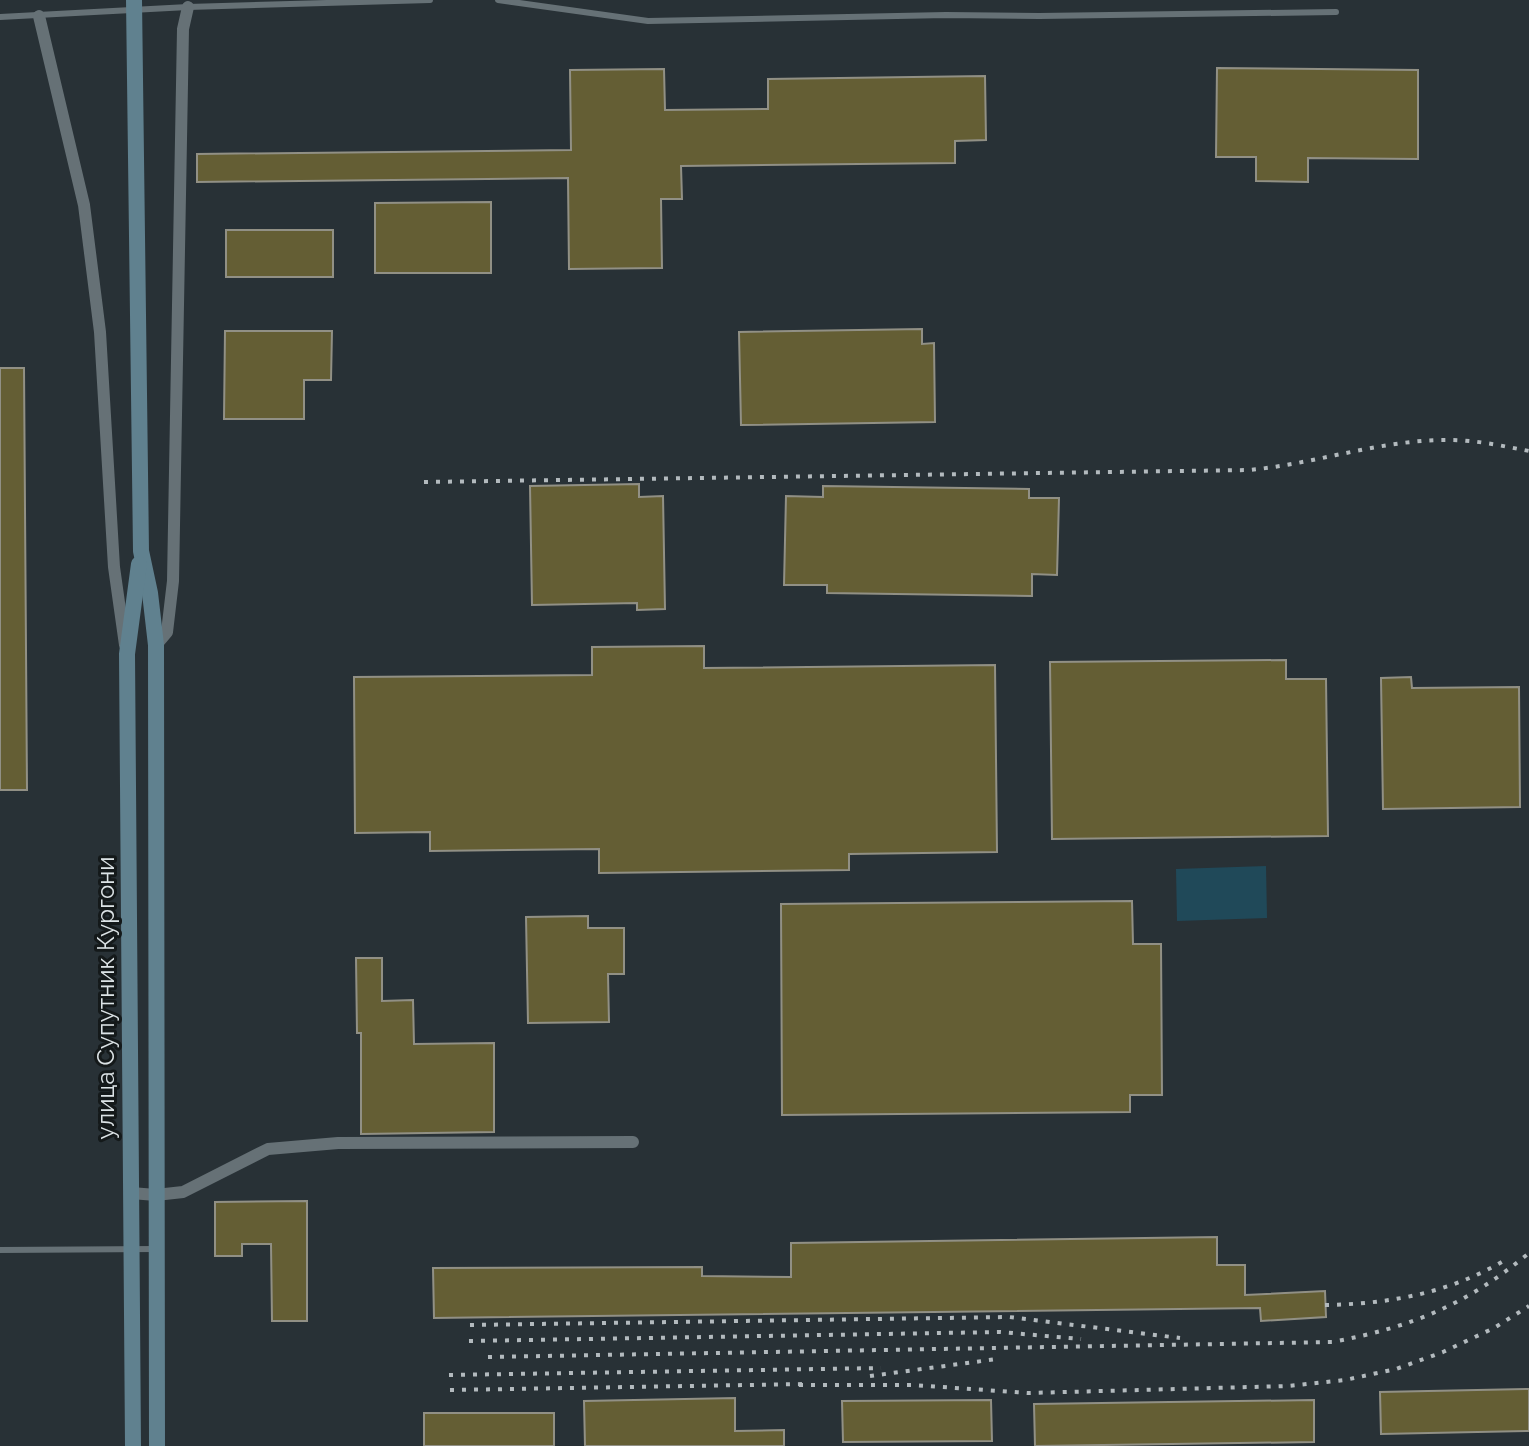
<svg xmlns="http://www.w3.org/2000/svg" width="1529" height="1446" font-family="Raleway,sans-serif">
  <rect width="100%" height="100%" fill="#283136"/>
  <polygon fill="#204959" points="1266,866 1267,918 1177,921 1176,869"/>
  <g fill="#645e34" stroke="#919085" stroke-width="2">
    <polygon points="1217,68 1418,70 1418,159 1308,158 1308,182 1256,181 1256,157 1216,157"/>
    <polygon points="664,69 665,110 768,109 768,79 985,76 986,140 955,141 955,163 681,166 682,199 661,199 662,268 569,269 568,178 197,182 197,154 571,150 570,70"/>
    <polygon points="491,202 491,273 375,273 375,203"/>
    <rect x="226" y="230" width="107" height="47"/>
    <polygon points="922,329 922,344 934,343 935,422 741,425 739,332"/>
    <polygon points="225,331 332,331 331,380 304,380 304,419 224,419"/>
    <polygon points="0,368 24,368 27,790 0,790"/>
    <polygon points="639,484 639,497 663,496 665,609 637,610 637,603 532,605 530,486"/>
    <polygon points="823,486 1029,489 1029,498 1059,498 1057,575 1032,574 1032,596 827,593 827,585 784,585 786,496 823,497"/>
    <polygon points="704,646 704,668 995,665 997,852 849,854 849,870 599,873 599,849 430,851 430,832 355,833 354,677 592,675 592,647"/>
    <polygon points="1286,660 1286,679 1326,679 1328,836 1052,839 1050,662"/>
    <polygon points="1411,677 1412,688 1519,687 1520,807 1383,809 1381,678"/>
    <polygon points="1132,901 1133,944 1161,944 1162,1095 1130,1095 1130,1112 782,1115 781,904"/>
    <polygon points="588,916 588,928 624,928 624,974 608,974 609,1022 528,1023 526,917"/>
    <polygon points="356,958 382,958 382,1001 413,1000 414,1044 494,1043 494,1132 361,1134 361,1033 357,1033"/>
    <polygon points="307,1201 307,1321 272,1321 271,1244 242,1244 242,1256 215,1256 215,1202"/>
    <polygon points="1217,1237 1217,1265 1245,1265 1245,1295 1325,1291 1326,1317 1261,1321 1260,1308 434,1318 433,1268 702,1267 702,1276 791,1277 791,1243"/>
    <polygon points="1529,1389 1529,1431 1381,1434 1380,1392"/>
    <polygon points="735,1398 735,1431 784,1430 784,1446 585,1446 584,1401"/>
    <polygon points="991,1400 992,1441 843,1442 842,1401"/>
    <polygon points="1314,1400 1314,1442 1035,1446 1034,1404"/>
    <rect x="424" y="1413" width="130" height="33"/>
  </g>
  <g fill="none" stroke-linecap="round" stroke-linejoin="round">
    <g stroke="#667176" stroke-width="6">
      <polyline points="498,0 648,21 946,15 1039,16 1336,12"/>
      <polyline points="0,17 188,7 430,0"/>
      <polyline points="0,1250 156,1249"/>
    </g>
    <g stroke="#667176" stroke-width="12">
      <polyline points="39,16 84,205 100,332 114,567 125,645"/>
      <polyline points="156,645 167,632 173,581 183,29 188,7"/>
      <polyline points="131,1193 156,1195 183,1192 268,1149 338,1143 633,1142"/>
    </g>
    <g stroke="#60818f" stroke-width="16">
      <polyline points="134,0 141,551 150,593 156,645 157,1446"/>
      <polyline points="133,1446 127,654 139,564"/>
    </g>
    <g stroke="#b3babe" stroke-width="4" stroke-dasharray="4 8" stroke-linecap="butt">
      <path d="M424,482L1249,470C1316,464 1382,439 1450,440C1476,440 1503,446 1529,451"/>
      <path d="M1325,1305C1389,1304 1450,1293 1505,1260"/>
      <polyline points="470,1325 1009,1317 1180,1338"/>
      <polyline points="469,1341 1000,1332 1081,1339"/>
      <path d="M488,1357L1332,1342C1412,1327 1466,1305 1529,1253"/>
      <polyline points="449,1375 881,1368"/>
      <polyline points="870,1376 997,1359"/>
      <polyline points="799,1385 913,1385 1028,1393 1288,1386 1345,1380 1396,1369 1443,1352 1494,1328 1529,1306"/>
      <polyline points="450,1390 807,1384"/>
    </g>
  </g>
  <g text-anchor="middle" stroke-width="6" stroke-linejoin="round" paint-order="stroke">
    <g font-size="24" fill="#dce3e6" stroke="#14191a">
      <text transform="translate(106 998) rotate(-90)" y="8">улица Супутник Кургони</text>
    </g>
  </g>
</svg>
